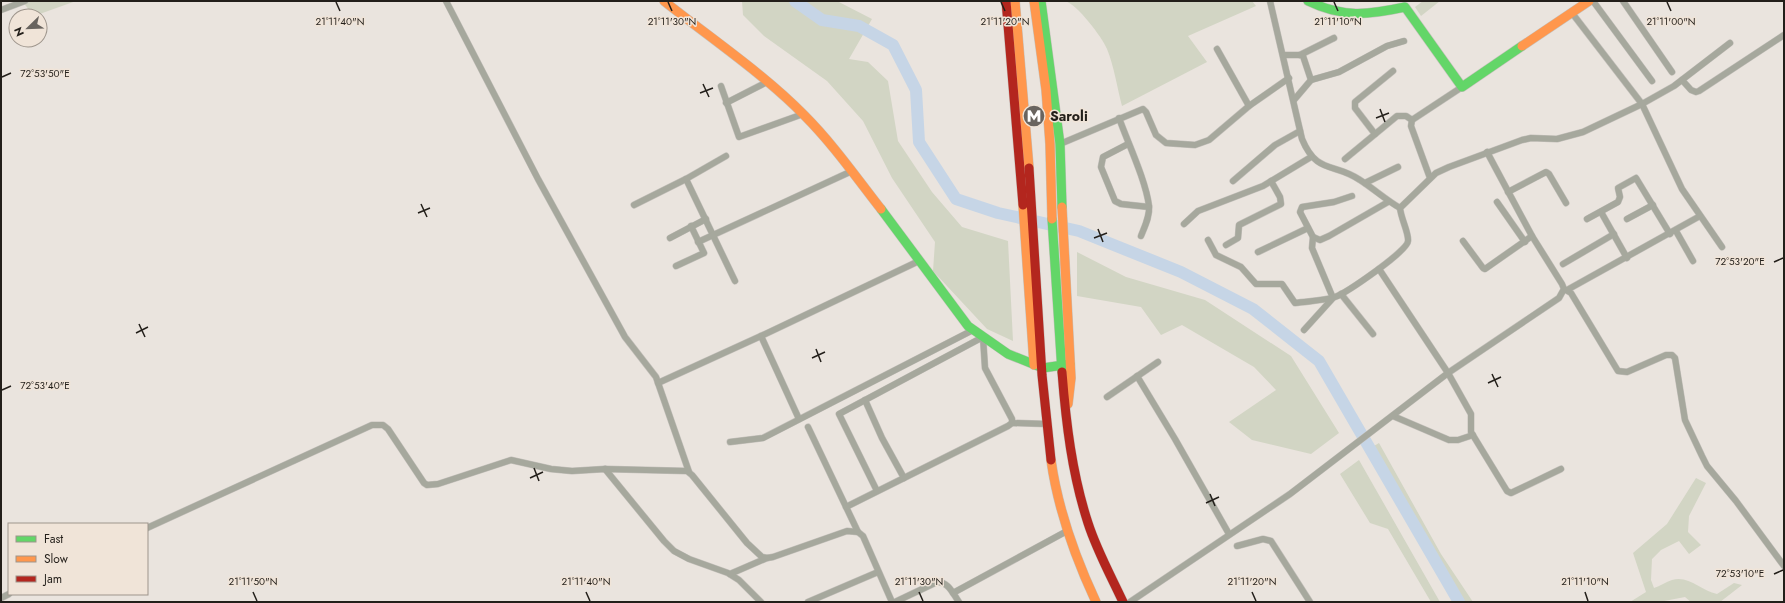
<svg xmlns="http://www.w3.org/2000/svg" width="1785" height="603" font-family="Jost,sans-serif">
  <rect width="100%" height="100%" fill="#eae4de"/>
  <g fill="#d2d5c4">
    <polygon points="22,1 76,1 34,16"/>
    <polygon points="742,1 837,1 872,19 849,59 868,62 888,81 898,141 932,192 962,227 1008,241 1013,341 987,329 933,271 935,242 892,178 863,121 827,81 764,36 743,15"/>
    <path d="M1065,1H1252L1256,6L1188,36L1207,62L1122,106C1117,87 1114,66 1107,49C1102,37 1077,4 1065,1Z"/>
    <polygon points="1423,1 1440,1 1421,16 1415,7"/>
    <polygon points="1077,252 1126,277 1205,300 1291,356 1339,433 1311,454 1252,440 1229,422 1276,390 1254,367 1182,325 1161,335 1141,307 1077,296"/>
    <polygon points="1379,443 1441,554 1473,602 1464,602 1450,581 1374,446"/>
    <polygon points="1359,460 1440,602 1431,602 1388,529 1370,523 1340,474"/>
    <path d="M1696,478L1706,483L1689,516L1688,532L1701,545L1689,554L1679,541L1661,550L1652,559L1651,580L1654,588C1660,586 1666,582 1672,580C1689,575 1701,591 1717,594L1734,583L1742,585L1720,602H1691L1685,597L1659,602H1630L1646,592L1633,553L1667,524Z"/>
  </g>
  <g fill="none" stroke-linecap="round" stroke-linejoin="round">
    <polyline stroke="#c6d5e6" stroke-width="12" points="795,1 822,20 859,26 893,45 916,90 919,142 956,199 998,213 1079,231 1181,272 1253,309 1319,361 1459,602"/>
    <g stroke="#c5c1bc" stroke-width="7">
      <g id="street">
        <polyline points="446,1 538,179 625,337 656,377 689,472"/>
        <path d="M1270,1L1302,139C1317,175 1334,162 1360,180C1374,189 1386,200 1400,208"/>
        <polyline points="1593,1 1652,81"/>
        <polyline points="1623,1 1672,72"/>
        <polyline points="1,10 25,1"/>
        <polyline points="1572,13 1642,104 1682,189 1722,247"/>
        <polyline points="1217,49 1249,106"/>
        <polyline points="1284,55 1300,55 1303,56 1311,80"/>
        <polyline points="1300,55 1334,38"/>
        <polyline points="1682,80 1691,90 1696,92 1699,91 1784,35"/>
        <polyline points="721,86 739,137 803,114"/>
        <polyline points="1294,100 1311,80 1339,72 1387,46 1404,41"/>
        <polyline points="726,103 767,82"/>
        <path d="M1119,118C1128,143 1146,181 1149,206C1150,216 1145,226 1141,236"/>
        <polyline points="1375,134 1355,108 1355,102 1393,71"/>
        <polyline points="1060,144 1143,109 1146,112 1156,135 1166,143 1195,145 1209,140 1249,106 1289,78"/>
        <polyline points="1128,144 1103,157 1101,167 1115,201 1121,204 1149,207"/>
        <polyline points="1345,159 1397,116 1406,116 1412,120"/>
        <polyline points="1430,178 1411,126 1412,120 1462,87"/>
        <polyline points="686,179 735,281"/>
        <polyline points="1233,181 1275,145 1300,131"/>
        <polyline points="1365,183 1398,167"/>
        <polyline points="1508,192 1546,172 1549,174 1566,203"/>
        <polyline points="1352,196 1334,202 1302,207 1300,212 1313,237 1320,240 1329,236 1388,202"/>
        <polyline points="1497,202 1525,242"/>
        <polyline points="634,205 686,179 726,156"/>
        <polyline points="1601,212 1627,258"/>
        <polyline points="1587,219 1618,202 1620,197 1618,188 1636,178 1670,234"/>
        <polyline points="1627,219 1653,205"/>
        <polyline points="1184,224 1198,211 1263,186 1311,157"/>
        <polyline points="1676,231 1693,261"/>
        <polyline points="670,238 706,219"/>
        <path d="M1208,240L1216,255L1241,267L1256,284H1282L1295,303C1308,301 1323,301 1335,297C1346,293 1408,251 1408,241C1409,233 1401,219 1400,208L1436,173L1449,167L1522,140L1531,138L1557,139L1583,132L1642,104L1674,86L1730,43"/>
        <polyline points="1463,241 1483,268 1485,269 1532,236"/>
        <polyline points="698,242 852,171"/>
        <polyline points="1226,245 1238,238 1239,225 1281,204 1280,197 1271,181"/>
        <polyline points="1258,252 1308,228"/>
        <polyline points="1563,264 1614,234"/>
        <polyline points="676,266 704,253 691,226"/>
        <polyline points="1379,269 1448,373 1471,414 1471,432 1507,491 1511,493 1561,469"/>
        <polyline points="1564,289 1571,293 1618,371 1627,372 1666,355 1672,355 1675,358 1685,420 1702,456 1707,466 1736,501 1784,566"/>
        <polyline points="1567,290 1700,216"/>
        <polyline points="1341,294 1373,334"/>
        <polyline points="1304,330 1333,298 1312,248 1313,237"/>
        <polyline points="761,336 799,419"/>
        <polyline points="1137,376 1175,439 1229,534"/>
        <polyline points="658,383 761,336 919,261"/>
        <polyline points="1107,397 1158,362"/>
        <polyline points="865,400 882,438 904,478"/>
        <polyline points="1393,416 1449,440 1458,440 1473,435"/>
        <polyline points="1012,423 1047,424"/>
        <polyline points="808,427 858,532"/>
        <polyline points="730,442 763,438 973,330"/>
        <polyline points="605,469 664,541 674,551 689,559 728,573 739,580 761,602"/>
        <polyline points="846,507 1008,426 1012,423 1012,419 985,368 983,337 839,414 877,491"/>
        <polyline points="147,528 372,425 383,425 388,429 424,483 427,485 438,484 511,460 551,469 572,471 605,469 687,471 692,475 747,543 762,557 767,558 773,557 847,531 858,532 863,536 892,602"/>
        <polyline points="1237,546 1263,539 1271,541 1310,602"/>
        <polyline points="730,574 767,558"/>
        <polyline points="953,593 1067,531"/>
        <polyline points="1,598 9,594"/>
        <polyline points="808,602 878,572"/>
        <path d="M895,602L937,582C949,582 953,594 959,602"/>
        <polyline points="1130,602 1290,494 1448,373 1559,298 1564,289 1562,284 1532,236 1487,152"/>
      </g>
    </g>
    <g stroke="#c5c1bc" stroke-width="10">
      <g id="fast">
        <polyline points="1041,1 1060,144 1062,207"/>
        <path d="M1308,1C1343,18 1368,15 1405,7L1462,87L1522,46"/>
        <polyline points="881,209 968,326 1008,354 1043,368 1070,364"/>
        <polyline points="1052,219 1062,372"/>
      </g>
    </g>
    <g stroke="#c5c1bc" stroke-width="10">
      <g id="slow">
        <path d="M664,1C709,37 764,74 804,115C833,144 856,177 881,209"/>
        <polyline points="1015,1 1029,168"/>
        <polyline points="1034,1 1046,90 1050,144 1052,219"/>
        <polyline points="1522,46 1589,1"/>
        <polyline points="1023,205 1034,365"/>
        <polyline points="1062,207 1071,378 1068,404"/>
        <path d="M1051,460C1058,510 1075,557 1096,602"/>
      </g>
    </g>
    <g stroke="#c5c1bc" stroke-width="10">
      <g id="jam">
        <polyline points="1006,1 1023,205"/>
        <polyline points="1029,168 1042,375 1051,460"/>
        <path d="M1062,372C1066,423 1072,474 1088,523C1097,551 1111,576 1123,602"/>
      </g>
    </g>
    <use href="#street" stroke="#a6a89d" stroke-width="6"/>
    <use href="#fast" stroke="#63d668" stroke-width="9"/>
    <use href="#slow" stroke="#ff974d" stroke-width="9"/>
    <use href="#jam" stroke="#b3261e" stroke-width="9"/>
  </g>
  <path fill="none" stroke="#231f1a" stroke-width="1.5" d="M336,2L340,11M668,2L672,11M1001,2L1005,11M1334,2L1338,11M1667,2L1671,11M2,77L11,73M703,84L709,97M700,93L713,88M1380,109L1385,122M1376,118L1389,113M421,204L427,217M418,213L430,208M1098,229L1103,242M1094,238L1107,233M1774,262L1783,258M139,324L145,337M136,333L148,327M816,349L821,362M812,358L825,352M1492,374L1498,387M1488,383L1501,377M2,390L11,386M534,468L539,481M530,478L543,472M1210,494L1215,506M1206,503L1219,497M1774,574L1783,570M253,592L257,601M586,592L590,601M919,592L923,601M1252,592L1256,601M1585,592L1588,601"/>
  <defs>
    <g id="metro-disc" transform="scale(1.15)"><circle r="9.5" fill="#69645f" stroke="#f0e4d8"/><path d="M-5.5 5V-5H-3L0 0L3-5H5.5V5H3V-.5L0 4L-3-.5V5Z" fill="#fff"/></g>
  </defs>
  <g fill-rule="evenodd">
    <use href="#metro-disc" x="1034" y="116"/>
  </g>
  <g text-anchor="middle" stroke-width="3" stroke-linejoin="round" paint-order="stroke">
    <g font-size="14" font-weight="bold" fill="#231f1a" stroke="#f0e4d8" text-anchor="start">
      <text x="1050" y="121">Saroli</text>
    </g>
  </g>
  <g font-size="10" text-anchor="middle" fill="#231f1a" stroke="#f0e4d8" stroke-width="3" stroke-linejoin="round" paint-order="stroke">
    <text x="340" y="25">21°11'40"N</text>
    <text x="672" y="25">21°11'30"N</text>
    <text x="1005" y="25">21°11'20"N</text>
    <text x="1338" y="25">21°11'10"N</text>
    <text x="1671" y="25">21°11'00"N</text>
    <text x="45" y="77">72°53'50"E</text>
    <text x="1740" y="265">72°53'20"E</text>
    <text x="45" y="389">72°53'40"E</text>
    <text x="1740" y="577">72°53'10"E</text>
    <text x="253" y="585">21°11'50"N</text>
    <text x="586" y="585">21°11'40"N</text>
    <text x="919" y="585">21°11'30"N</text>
    <text x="1252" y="585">21°11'20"N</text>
    <text x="1585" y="585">21°11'10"N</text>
  </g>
  <rect width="1785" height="603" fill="none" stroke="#231f1a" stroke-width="4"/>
  <rect x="8" y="523" width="140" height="72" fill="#f0e4d8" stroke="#9e958c"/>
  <rect x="16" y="536" width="20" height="6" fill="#63d668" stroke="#9e958c"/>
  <text x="44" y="543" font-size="12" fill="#231f1a">Fast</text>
  <rect x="16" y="556" width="20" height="6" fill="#ff974d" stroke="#9e958c"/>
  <text x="44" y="563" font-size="12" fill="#231f1a">Slow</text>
  <rect x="16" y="576" width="20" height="6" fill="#b3261e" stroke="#9e958c"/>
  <text x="44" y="583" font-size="12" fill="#231f1a">Jam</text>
  <g transform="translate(28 28) rotate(247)"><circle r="19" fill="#f0e4d8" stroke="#9e958c"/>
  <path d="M0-3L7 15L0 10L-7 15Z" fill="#69645f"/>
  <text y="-6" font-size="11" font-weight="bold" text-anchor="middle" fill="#231f1a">N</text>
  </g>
</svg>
